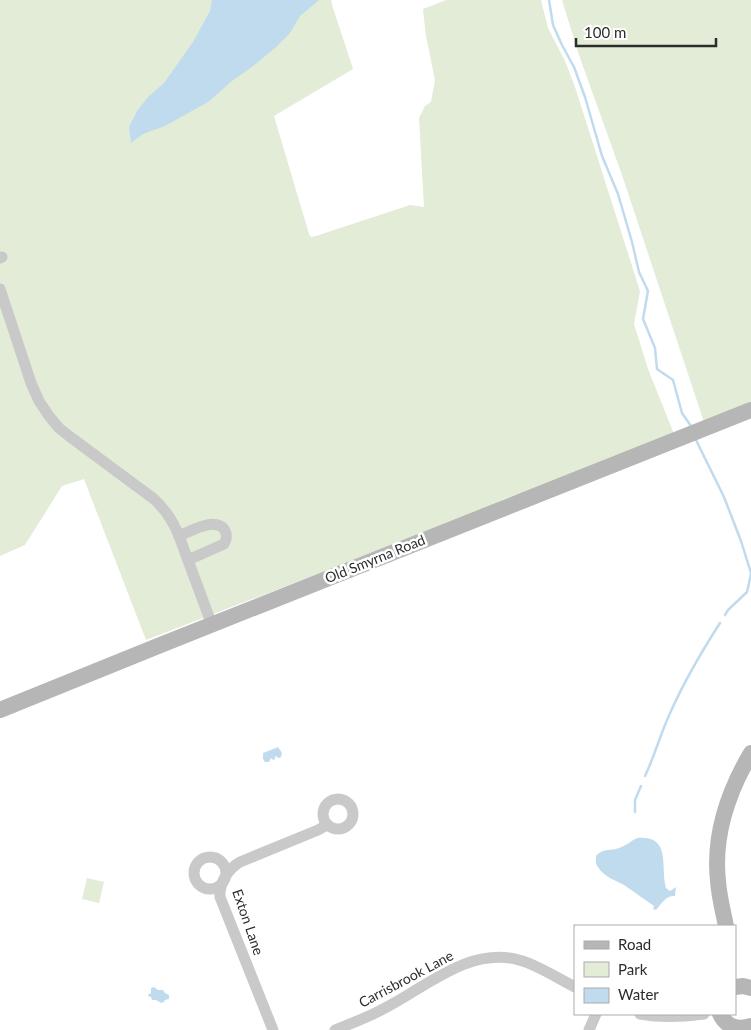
<svg xmlns="http://www.w3.org/2000/svg" width="751" height="1030" font-family="Lato,sans-serif">
  <rect width="100%" height="100%" fill="#fff"/>
  <g fill="#e2ecd7">
    <polygon points="0,0 332,0 331,1 333,8 353,69 274,116 309,234 311,237 316,236 410,205 424,207 419,118 425,106 431,102 435,80 426,36 423,9 446,0 541,0 548,28 565,61 575,87 640,291 634,324 648,369 674,434 565,478 504,499 486,509 146,640 84,479 62,486 25,545 0,556"/>
    <polygon points="562,0 751,0 751,403 704,422 622,175 579,55"/>
    <polygon points="87,878 104,882 99,903 82,899"/>
  </g>
  <g fill="#c1dbee">
    <polygon points="212,0 319,0 300,16 290,33 275,48 252,67 232,81 208,102 165,126 143,134 131,143 129,127 137,111 148,97 164,83 193,42 210,11"/>
    <polygon points="278,747 282,753 281,757 279,758 275,756 275,759 273,760 271,758 269,762 265,762 263,759 263,753"/>
    <path d="M637,838C672,835 660,866 666,888L670,891L676,887L675,896C666,895 661,904 656,910L653,909L654,906C644,899 634,892 624,885C615,880 604,877 598,867C595,864 596,860 596,856C603,848 610,851 619,848C625,846 631,841 637,838Z"/>
    <polygon points="154,987 158,990 163,990 165,993 169,995 169,999 165,1000 164,1002 161,1003 156,1000 152,1000 151,997 148,996 148,995 151,993 151,988"/>
  </g>
  <g fill="none" stroke-linecap="round" stroke-linejoin="round">
    <g stroke="#c1dbee" stroke-width="2.5">
      <polyline points="549,0 553,25 562,45 574,67 585,97 602,156 618,194 632,242 639,272 648,291 643,319 655,348 657,369 673,380 682,413 691,426"/>
      <polyline points="695,438 724,497 741,541 751,573"/>
      <polyline points="725,615 728,610 747,592 751,574"/>
      <path d="M645,776C655,755 661,732 671,711C685,680 702,651 720,623"/>
      <polyline points="635,812 635,800 641,786"/>
    </g>
    <g stroke="#c9c9c9" stroke-width="11">
      <polyline points="0,258 2,257"/>
      <path d="M0,289L31,383L39,401L49,416L59,428L69,436L154,499C166,510 173,521 179,536L212,625"/>
      <path d="M179,536C191,531 214,517 224,529C228,535 227,539 224,544L188,560"/>
      <circle cx="338" cy="814" r="15"/>
      <circle cx="210" cy="873" r="16"/>
      <path d="M640,1014C662,1018 682,1017 704,1014"/>
      <path d="M273,1030L220,897C219,883 228,869 240,862L318,830L327,825"/>
      <path d="M335,1030C352,1023 369,1017 385,1008C426,987 470,946 519,960C538,965 557,978 575,987"/>
      <polyline points="589,1030 596,1014"/>
    </g>
    <g stroke="#b6b6b6" stroke-width="16">
      <polyline points="0,710 163,644 751,410"/>
      <path d="M726,926C723,911 719,896 718,881C713,835 728,792 751,753"/>
      <polyline points="735,987 743,986 751,988"/>
      <path d="M720,1014C726,1027 738,1030 751,1026"/>
    </g>
  </g>
  <g text-anchor="middle" stroke-width="5" stroke-linejoin="round" paint-order="stroke">
    <g font-size="14" fill="#2c2c2c" stroke="#fff">
      <text transform="translate(375 559) rotate(-22)" y="5">Old Smyrna Road</text>
      <text transform="translate(248 922) rotate(71)" y="5">Exton Lane</text>
      <text transform="translate(406 979) rotate(-28)" y="5">Carrisbrook Lane</text>
    </g>
  </g>
  <rect x="574" y="925" width="162" height="90" fill="#ffffff" stroke="#ababab"/>
  <rect x="584" y="941" width="25" height="8" fill="#b6b6b6" stroke="#ababab"/>
  <text x="618" y="950" font-size="15" fill="#2c2c2c">Road</text>
  <rect x="584" y="962" width="25" height="15" fill="#e2ecd7" stroke="#ababab"/>
  <text x="618" y="975" font-size="15" fill="#2c2c2c">Park</text>
  <rect x="584" y="988" width="25" height="15" fill="#c1dbee" stroke="#ababab"/>
  <text x="618" y="1000" font-size="15" fill="#2c2c2c">Water</text>
  <path d="M576 38v8h140v-8" fill="none" stroke="#2c2c2c" stroke-width="2.5"/>
  <text x="584" y="38" font-size="15" fill="#2c2c2c" stroke="#ffffff" stroke-width="4" paint-order="stroke">100 m</text>
</svg>
